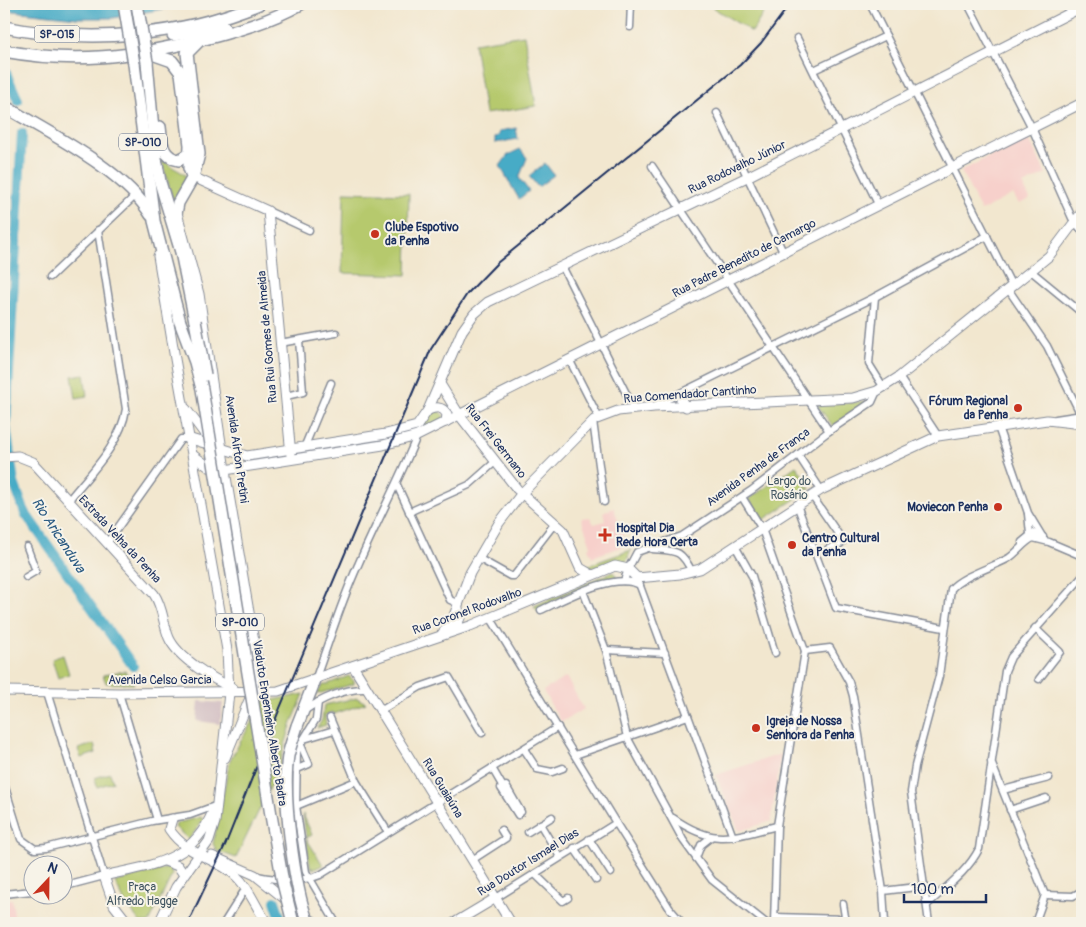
<svg xmlns="http://www.w3.org/2000/svg" width="1086" height="927" font-family="Pangolin,sans-serif">
  <rect width="100%" height="100%" fill="#f7f3e8"/>
  <filter id="ink" filterUnits="userSpaceOnUse"><feTurbulence type="fractalNoise" baseFrequency=".02" numOctaves="2"/><feDisplacementMap in="SourceGraphic" scale="10" xChannelSelector="R" yChannelSelector="G"/><feConvolveMatrix kernelMatrix="1 2 1 2 8 2 1 2 1" color-interpolation-filters="sRGB"/></filter>
  <filter id="wash" filterUnits="userSpaceOnUse"><feTurbulence type="fractalNoise" baseFrequency=".0096" numOctaves="4" result="noise"/><feDisplacementMap in="SourceGraphic" scale="20" xChannelSelector="R" yChannelSelector="G"/><feGaussianBlur stdDeviation="1.12" result="paint"/><feColorMatrix in="noise" values="0 0 0 0 0 0 0 0 0 0 0 0 0 0 0 0 0 1.4 0 .05"/><feComposite in="paint" operator="in"/></filter>
  <g filter="url(#wash)">
    <rect width="100%" height="100%" fill="#f2e7cf"/>
    <g fill="#f7d0cb">
      <polygon points="1028,137 1046,174 1023,185 1030,199 1019,204 1013,194 981,211 961,171"/>
      <polygon points="614,508 626,545 592,557 588,548 591,546 581,518 590,517 594,524 605,521 603,512"/>
      <polygon points="566,677 584,709 561,722 543,691"/>
      <polygon points="781,754 771,821 739,831 716,775"/>
      <polygon points="12,899 15,923 4,923 4,900"/>
    </g>
    <polygon fill="#d2bec2" points="199,701 223,703 220,724 197,721"/>
    <g fill="#b6c96d" stroke="#687c66">
      <polygon points="707,4 769,4 752,32"/>
      <polygon points="524,35 536,106 485,114 474,43"/>
      <path d="M160,155C171,171 181,168 188,179L173,200Z"/>
      <polygon points="344,192 409,194 407,275 342,273"/>
      <polygon points="84,374 87,396 76,398 72,376"/>
      <polygon points="870,401 833,426 817,405"/>
      <polygon points="434,411 439,411 444,416 444,420 415,432"/>
      <polygon points="796,466 806,480 806,486 810,488 809,490 805,489 803,494 763,520 749,499"/>
      <path d="M631,550L626,563C611,556 599,572 584,567Z"/>
      <polygon points="613,572 617,576 566,594 538,611 534,606"/>
      <polygon points="63,655 69,674 58,678 52,659"/>
      <polygon points="125,671 134,684 106,683 103,675"/>
      <polygon points="349,676 354,681 354,684 317,694 322,686"/>
      <polygon points="304,694 291,725 277,773 236,858 217,851 213,844 230,760 263,702"/>
      <polygon points="357,698 366,703 334,714 333,712 325,715 326,725 317,728 322,720 324,705"/>
      <polygon points="94,744 96,753 81,758 78,749"/>
      <polygon points="110,773 113,782 97,787 95,778"/>
      <polygon points="303,814 312,835 306,838 323,865 314,869 310,867"/>
      <polygon points="201,817 203,820 189,840 175,827 177,823"/>
      <polygon points="167,868 171,871 172,875 149,923 141,923 125,903 115,882"/>
    </g>
    <g fill="#46abc6" stroke="#306d92">
      <polygon points="4,4 190,4 113,18 77,18 4,10"/>
      <polygon points="516,128 518,139 495,143 495,138 499,135 500,131"/>
      <polygon points="520,149 527,158 519,178 529,191 519,199 500,166 508,155"/>
      <polygon points="545,163 554,175 538,187 529,176"/>
    </g>
    <g fill="none" stroke-linecap="round" stroke-linejoin="round">
      <g stroke="#46abc6" stroke-width="10">
        <polyline points="5,71 18,100"/>
        <polyline points="22,133 6,426 14,483 25,513 133,666"/>
        <polyline points="275,901 282,922 285,923"/>
      </g>
    </g>
  </g>
  <g filter="url(#ink)">
    <g fill="none" stroke-linecap="round" stroke-linejoin="round">
      <g stroke="#868b96" stroke-width="9">
        <g id="street">
          <polyline points="870,4 1012,286"/>
          <polyline points="968,4 1032,128 1072,218 1082,231"/>
          <polyline points="630,27 631,4"/>
          <polyline points="797,38 878,204"/>
          <polyline points="814,70 886,36"/>
          <polyline points="717,113 783,252"/>
          <polyline points="652,166 829,431"/>
          <polyline points="268,211 309,230"/>
          <polyline points="562,266 634,409"/>
          <polyline points="1031,271 1082,313"/>
          <polyline points="50,277 136,195"/>
          <polyline points="1008,289 1047,346 1081,415"/>
          <polyline points="875,297 869,364 884,388"/>
          <polyline points="280,343 336,333"/>
          <polyline points="570,361 599,418"/>
          <polyline points="899,377 938,436"/>
          <polyline points="286,396 303,392 299,340"/>
          <polyline points="656,405 875,297 987,236"/>
          <polyline points="1056,419 1082,415"/>
          <polyline points="593,421 604,502"/>
          <polyline points="998,427 1028,513 1042,536"/>
          <polyline points="304,448 331,383"/>
          <polyline points="798,455 821,490"/>
          <polyline points="397,485 450,600 459,604"/>
          <polyline points="812,496 843,541 840,544 828,549"/>
          <polyline points="742,497 762,529 805,651 777,826 774,923"/>
          <path d="M68,501C90,473 121,444 126,409L98,230"/>
          <polyline points="797,505 836,608 944,628"/>
          <polyline points="409,512 469,485 495,462"/>
          <polyline points="1028,514 1030,534"/>
          <polyline points="1022,542 1033,533 1043,537"/>
          <polyline points="107,543 181,439 191,439"/>
          <polyline points="735,546 752,576 775,653"/>
          <path d="M652,549C676,551 681,549 692,572"/>
          <polyline points="478,558 510,576 514,576 555,523"/>
          <polyline points="26,577 36,571 27,547"/>
          <polyline points="637,578 733,837"/>
          <polyline points="624,581 628,569 637,552 682,536 752,490 829,431 872,402 877,391"/>
          <polyline points="583,591 606,650 627,737 683,840 712,880 766,923"/>
          <path d="M541,610C565,599 615,571 640,585"/>
          <polyline points="490,617 616,823 670,909 682,923"/>
          <polyline points="1035,628 1060,652 1039,679"/>
          <polyline points="606,650 665,653"/>
          <polyline points="805,651 830,648 849,682 853,696 883,891 885,923"/>
          <path d="M315,680C329,642 341,602 358,565C377,521 399,480 417,436"/>
          <polyline points="47,692 104,876 62,887"/>
          <polyline points="119,693 157,820"/>
          <polyline points="318,702 316,719 297,750 296,806 306,872 336,923"/>
          <path d="M304,711C321,699 345,688 366,689"/>
          <polyline points="380,711 420,687 449,677 482,733"/>
          <polyline points="330,718 356,781 388,832"/>
          <polyline points="304,739 334,730"/>
          <polyline points="524,749 537,769 552,772 563,768"/>
          <polyline points="575,755 688,716"/>
          <polyline points="991,762 1045,895"/>
          <polyline points="492,768 503,787"/>
          <polyline points="295,770 309,764 300,743"/>
          <polyline points="4,784 21,839 35,849 46,848 152,821 190,815 215,806"/>
          <polyline points="1003,790 1049,778"/>
          <polyline points="296,806 356,781"/>
          <polyline points="1010,810 1046,798"/>
          <polyline points="518,815 501,788 506,786 521,812"/>
          <path d="M673,818C715,847 731,837 777,826"/>
          <polyline points="540,824 560,857"/>
          <polyline points="528,832 552,817"/>
          <polyline points="589,839 611,873"/>
          <polyline points="574,848 596,880"/>
          <polyline points="696,858 701,845 711,837"/>
          <polyline points="472,860 506,838 501,830"/>
          <polyline points="535,874 563,901 568,898"/>
          <path d="M257,876C277,880 301,883 320,875L558,727"/>
          <polyline points="883,891 925,886"/>
          <polyline points="4,894 32,891"/>
          <polyline points="1045,895 1073,896 1082,891"/>
          <polyline points="496,898 616,823"/>
          <polyline points="843,904 846,923"/>
          <path d="M928,904C946,887 968,871 979,849L1005,671L1011,657L1082,577"/>
          <polyline points="775,917 845,919"/>
          <polyline points="224,923 246,888"/>
          <path d="M929,923L911,792L915,766L939,676L951,589C962,576 993,567 1009,558C1018,552 1024,542 1033,538L1049,542L1082,556"/>
          <polyline points="1035,923 1045,895"/>
        </g>
      </g>
      <g stroke="#868b96" stroke-width="11">
        <g id="secondary">
          <polyline points="193,177 268,211 291,455"/>
          <polyline points="177,213 199,294 226,477 258,665 252,693 225,758"/>
          <polyline points="158,256 175,359 227,650 229,693 215,822 209,841 176,887 159,923"/>
          <polyline points="440,384 460,416 517,489 563,530 580,568 592,575"/>
          <polyline points="683,393 681,400 686,407"/>
          <polyline points="186,409 204,433 215,434"/>
          <path d="M428,410C436,407 442,406 447,414L446,422"/>
          <polyline points="191,439 247,456 386,434 417,426 428,410 462,331 474,314 488,302 747,177 1082,7"/>
          <polyline points="194,456 209,467 225,470 383,445 417,436 1082,103"/>
          <path d="M4,457L18,456L33,462L154,594C163,607 163,624 169,638C178,658 214,680 233,688"/>
          <polyline points="454,631 460,618 458,608"/>
          <polyline points="442,634 452,621 470,573 499,523 522,493 594,420 618,411 654,407 853,398 877,391 899,377 1049,256 1082,212"/>
          <polyline points="353,666 511,923"/>
          <polyline points="4,691 119,693 278,691 470,626 615,566 628,569 637,578 680,574 700,569 821,490 938,436 1047,420 1082,424"/>
          <path d="M172,819L169,829C187,856 215,857 235,875C249,887 256,908 267,923"/>
          <polyline points="212,856 255,875 315,923"/>
          <polyline points="165,861 178,866 184,875"/>
          <path d="M128,923L114,905L104,876C151,865 193,862 213,811"/>
          <polyline points="454,923 496,898"/>
        </g>
      </g>
      <g stroke="#868b96" stroke-width="14">
        <g id="highway">
          <path d="M4,27C88,44 179,37 259,4"/>
          <polyline points="173,35 224,27"/>
          <path d="M4,51C76,64 130,57 201,40C236,31 269,22 301,4"/>
          <polyline points="152,54 172,61 181,73 190,145 189,168 192,176"/>
          <polyline points="147,62 155,152 160,182 181,252 195,321"/>
          <polyline points="134,64 154,221 180,322"/>
          <path d="M4,106C50,134 123,169 151,215"/>
          <path d="M160,127C162,142 161,157 179,160L190,154"/>
          <polyline points="174,225 178,203 193,177 199,154 187,53 198,42"/>
          <polyline points="297,726 315,680"/>
        </g>
      </g>
      <use href="#street" stroke="#fff" stroke-width="6"/>
      <use href="#secondary" stroke="#fff" stroke-width="9"/>
      <use href="#highway" stroke="#fff" stroke-width="11"/>
      <polyline stroke="#1b2f5e" stroke-width="2" points="188,923 226,843 280,708 431,349 467,294 497,263 740,65 761,43 790,4"/>
      <g stroke="#868b96" stroke-width="14" stroke-linecap="butt">
        <g id="highway-bridge">
          <polyline points="124,4 134,64"/>
          <polyline points="137,4 147,62"/>
          <polyline points="195,321 205,375"/>
          <polyline points="180,322 195,362 202,389 271,815 283,883 293,923"/>
          <path d="M297,726C294,736 290,746 288,756C282,794 294,887 308,923"/>
        </g>
      </g>
      <use href="#highway-bridge" stroke="#fff" stroke-width="11"/>
    </g>
  </g>
  <g fill="#c8321e" stroke="#f7f3e8" stroke-width="2">
    <circle cx="375" cy="234" r="5"/>
    <circle cx="1018" cy="408" r="5"/>
    <circle cx="998" cy="507" r="5"/>
    <path d="M602.5 527.5h5v5h5v5h-5v5h-5v-5h-5v-5h5z"/>
    <circle cx="792" cy="545" r="5"/>
    <circle cx="756" cy="728" r="5"/>
  </g>
  <g text-anchor="middle" stroke-width="4" stroke-linejoin="round" paint-order="stroke">
    <g fill="#f7f3e8" stroke="#5d6a87" stroke-width="1">
      <rect x="34.5" y="25.5" width="45" height="17" rx="4"/>
      <rect x="119" y="133.5" width="48" height="17" rx="4"/>
      <rect x="216" y="613.5" width="48" height="17" rx="4"/>
    </g>
    <g font-size="11" font-weight="bold" fill="#1b2f5e">
      <text x="57" y="38">SP-015</text>
      <text x="143" y="146">SP-010</text>
      <text x="240" y="626">SP-010</text>
    </g>
    <g font-size="12" fill="#1b2f5e" stroke="#f7f3e8">
      <text transform="translate(737 167) rotate(-26)" y="4">Rua Rodovalho Júnior</text>
      <text transform="translate(744 258) rotate(-27)" y="4">Rua Padre Benedito de Camargo</text>
      <text transform="translate(267 337) rotate(-95)" y="4">Rua Rui Gomes de Almeida</text>
      <text transform="translate(690 394) rotate(-4)" y="4">Rua Comendador Cantinho</text>
      <text transform="translate(496 441) rotate(52)" y="4">Rua Frei Germano</text>
      <text transform="translate(237 449) rotate(82)" y="4">Avenida Aírton Pretini</text>
      <text transform="translate(758 467) rotate(-36)" y="4">Avenida Penha de França</text>
      <text transform="translate(120 539) rotate(47)" y="4">Estrada Velha da Penha</text>
      <text transform="translate(467 611) rotate(-20)" y="4">Rua Coronel Rodovalho</text>
      <text x="160" y="684">Avenida Celso Garcia</text>
      <text transform="translate(270 723) rotate(81)" y="4">Viaduto Engenheiro Alberto Badra</text>
      <text transform="translate(443 788) rotate(59)" y="4">Rua Guaiaúna</text>
      <text transform="translate(528 862) rotate(-32)" y="4">Rua Doutor Ismael Dias</text>
    </g>
    <g font-size="12" font-weight="bold" fill="#1b2f5e" stroke="#f7f3e8" text-anchor="start">
      <text x="385" y="231">Clube Espotivo<tspan x="385" dy="14">da Penha</tspan></text>
      <text x="1008" y="405" text-anchor="end">Fórum Regional<tspan x="1008" dy="14">da Penha</tspan></text>
      <text x="988" y="511" text-anchor="end">Moviecon Penha</text>
      <text x="616" y="532">Hospital Dia<tspan x="616" dy="14">Rede Hora Certa</tspan></text>
      <text x="802" y="542">Centro Cultural<tspan x="802" dy="14">da Penha</tspan></text>
      <text x="766" y="725">Igreja de Nossa<tspan x="766" dy="14">Senhora da Penha</tspan></text>
    </g>
    <g font-size="12" fill="#425662" stroke="#f7f3e8">
      <text x="789" y="485">Largo do<tspan x="789" dy="14">Rosário</tspan></text>
      <text x="142" y="891">Praça<tspan x="142" dy="14">Alfredo Hagge</tspan></text>
    </g>
    <g font-size="14" font-style="italic" fill="#2a5a82" stroke="#f7f3e8">
      <text transform="translate(59 535) rotate(57)" y="5">Rio Aricanduva</text>
    </g>
  </g>
  <rect width="1086" height="927" fill="none" stroke="#f7f3e8" stroke-width="20"/>
  <g transform="translate(48 880) rotate(22)"><circle r="24" fill="#f7f3e8" stroke="#9fa5b1"/>
  <path d="M0-4L9 19L0 12L-9 19Z" fill="#c8321e"/>
  <text y="-8" font-size="14" font-weight="bold" text-anchor="middle" fill="#1b2f5e">N</text>
  </g>
  <path d="M904 894v8h82v-8" fill="none" stroke="#1b2f5e" stroke-width="2.5"/>
  <text x="911" y="894" font-size="15" fill="#1b2f5e" stroke="#f7f3e8" stroke-width="4" paint-order="stroke">100 m</text>
</svg>
